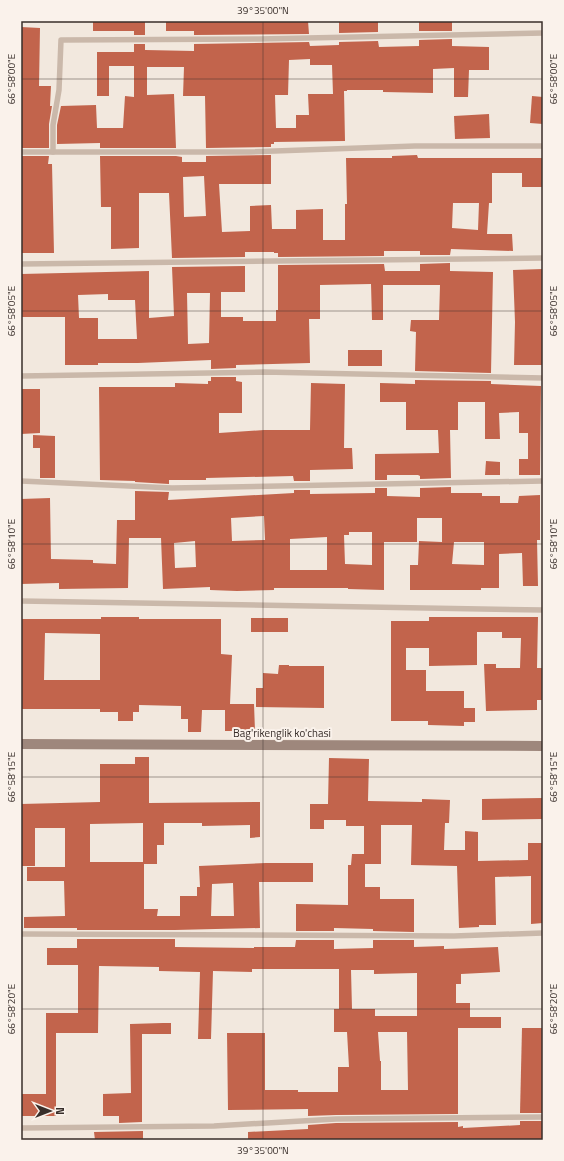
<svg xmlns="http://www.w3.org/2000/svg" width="564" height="1161" font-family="'Titillium Web',sans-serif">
  <rect width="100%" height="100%" fill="#f2e8de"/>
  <g fill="#c2644c" fill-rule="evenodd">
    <polygon points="93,21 145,21 145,35 134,35 134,31 93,31"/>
    <polygon points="166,21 308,21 309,34 194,35 194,31 166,31"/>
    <polygon points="339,21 378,21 378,32 339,33"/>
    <rect x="419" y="21" width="33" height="10"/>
    <polygon points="21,27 40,28 39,86 51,86 50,106 52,106 49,124 49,148 21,148"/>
    <path d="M452,39V46L489,47V70H469L468,97H454V68L433,69V93L383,92V90H347V91H344L345,141L274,142V144H271V147L206,148L205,96H183L184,67H147V95L174,94L176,148H100V143L57,144V125L61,106L96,105L97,128H123L125,96L134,97V66H109V96H97V52H134V44H145V50L194,51V44L309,42L310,46L339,45V42L378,41L379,47L419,46V40ZM310,59V65H332L333,94H308L309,115H296V128H276L275,95H288L289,60Z"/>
    <polygon points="532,96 543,97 543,124 530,123"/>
    <polygon points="489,114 490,138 455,139 454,116"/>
    <path d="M271,155V184H219L222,232L250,231V206L271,205L272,229H296V210L323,209V240H345V204H347L346,158H392V156L417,155L418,158H542V187H522V173H492V203H489L487,234H512L513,251L451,249L450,255H420V251H384V256L278,257V253H274V252H245V257L172,258L169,193H139V248L111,249V207H101L100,156H176L182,157V162H206V156ZM204,176L206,216L184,217L183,177ZM453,203H479L478,230L452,228Z"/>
    <polygon points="21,156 49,156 48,164 52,164 54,253 21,253"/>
    <path d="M450,263V271L493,272L491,373L415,371L416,332L410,331L411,320H439L440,285H383V320H372L371,284L320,285V319H309L310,363L236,365V368L211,369V360L138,363H98V365H65V317H21V274L149,271V318L174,316L172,267L245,266V292H221V317H243V321H276V310H278V265L384,264L385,271H420V264ZM187,293H210L209,343L188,344ZM108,294V300H135L137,339H98V318H79L78,295Z"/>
    <polygon points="543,269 543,365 514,365 515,322 513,270"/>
    <rect x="348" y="350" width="34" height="16"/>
    <polygon points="211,377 236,377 236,381 242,382 242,413 219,413 219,433 264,430 310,430 311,383 345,384 344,448 352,448 353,469 310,470 310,481 294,481 293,476 206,478 206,480 169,480 169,484 135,482 135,481 100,480 99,387 175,387 175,383 208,384 208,381 211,381"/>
    <polygon points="415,380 491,381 491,384 541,386 540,475 519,475 519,459 528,459 528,433 519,433 519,412 499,413 500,439 485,439 485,402 458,402 458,430 450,430 451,478 420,479 420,476 418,475 387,475 387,480 375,480 375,454 439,453 438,430 406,430 406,402 380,402 380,383 415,384"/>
    <polygon points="21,389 40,389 40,433 21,434"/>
    <polygon points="33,435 55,436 55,478 40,478 40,448 33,448"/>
    <polygon points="486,461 500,462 500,475 485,475"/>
    <path d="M451,487V493H482V496H500V503H518L519,496L540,495V540H537L538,586H523L522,553L499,554V588H481V590H410V565H418L419,541L442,542V518H417V542H384V590L348,589V588H274V590L237,591L210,590V587L163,589L161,538H129L128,588L59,589V583L21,584V499L50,498L51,559L93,560V563L116,564L117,520H135V491L169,492L168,500L294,493V490H310V494L375,493V488H387V496L420,497V488ZM264,516L265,540L232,541L231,518ZM349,532H372V565L345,564L344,535H349ZM327,537V570H290V539ZM195,541L196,567L175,568L174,543ZM454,542H484V565L452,564Z"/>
    <path d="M101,617H139V619H221V654L232,655L230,704H254L255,731H225V710H202L201,732H188V719H181V706L139,705V712H133V721H118V712H100V709H21V619H101ZM45,633L100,634V680H44Z"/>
    <polygon points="429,617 538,617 537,668 542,668 542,700 537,700 537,710 486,711 484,664 496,664 496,668 520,668 521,638 502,638 502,632 477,632 477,665 429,666 429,648 406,648 406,670 426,670 426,691 464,691 464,708 475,708 475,722 464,722 464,726 428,725 428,721 391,721 391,621 429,621"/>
    <rect x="251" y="618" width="37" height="14"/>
    <polygon points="279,665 289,665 289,666 324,666 324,708 256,707 256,688 263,688 263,673 278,674"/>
    <path d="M135,757H149V803L260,802V837L250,838V825L202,826V823H164V845H157V864H144V909H158L157,916H180V896H197V887H200L199,866L266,863H313V882H259L260,928L175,930H77V928H24V917L65,916L64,881H27V867H65V828H35V866H21V804L100,802V764H135ZM143,823V862H90V824ZM233,883L234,916H211L212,884Z"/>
    <polygon points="329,758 369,759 368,801 422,802 422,799 450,800 449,823 445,823 444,850 465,850 465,831 478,832 478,861 528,860 528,843 543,843 543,923 531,924 531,876 495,877 496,925 479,925 479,927 459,928 457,866 411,865 412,825 381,825 381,864 365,864 365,887 380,887 380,899 414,899 414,932 373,931 373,929 334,928 334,931 296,931 296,904 348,905 348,865 351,865 352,854 364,854 364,826 346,826 346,820 324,820 324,829 310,829 310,804 328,804"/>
    <polygon points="543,798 543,819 482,820 482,799"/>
    <path d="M77,939H175V947L254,948V947H295L296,940H334V949L373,948V940H414V947L444,946V949L498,947L500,972L461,974V984H456V1003H470V1017H501V1028H458V1114L336,1115L308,1116V1109L228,1110L227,1033H265V1090H298V1092H338V1067H349L347,1032H334V1009H339V969H252V972L213,971L211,1039H198L200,972L159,971V967L99,966L98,1033H56V1116H21V1094H46V1013H78V965H47V948H77ZM351,970H374V974L417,973V1016H375V1009H352ZM378,1032H407L408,1090H381V1061H380Z"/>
    <polygon points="163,1023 171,1023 171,1034 142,1034 142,1122 119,1123 119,1116 103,1116 103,1094 131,1093 130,1024"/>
    <polygon points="522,1028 543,1028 543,1113 520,1113"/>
    <polygon points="520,1121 543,1121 543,1140 248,1140 248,1132 308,1129 308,1125 336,1123 458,1122 458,1127 463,1126 463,1128 520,1125"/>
    <polygon points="143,1131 143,1140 95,1140 94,1132"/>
  </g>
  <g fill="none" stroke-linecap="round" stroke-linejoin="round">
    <g stroke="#cab8aa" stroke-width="5.5">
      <polyline points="21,152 249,152 415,146 543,146"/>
      <polyline points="53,152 53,125 59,90 61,40 259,39 543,33"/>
      <polyline points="21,264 543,258"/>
      <polyline points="21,376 264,372 543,378"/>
      <polyline points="21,481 172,488 543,481"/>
      <polyline points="21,601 543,610"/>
      <polyline points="21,934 454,936 543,933"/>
      <polyline points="21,1128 214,1126 336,1119 543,1117"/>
    </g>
    <polyline stroke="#9e877c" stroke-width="10" points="21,744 543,746"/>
  </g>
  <path fill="none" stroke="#382e2a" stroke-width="1" stroke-opacity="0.45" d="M263,21V1140M21,79H543M21,311H543M21,544H543M21,777H543M21,1009H543"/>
  <g text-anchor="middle" stroke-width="4" stroke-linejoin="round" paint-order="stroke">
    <g font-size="11" fill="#382e2a" stroke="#faf2eb">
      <text x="282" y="737">Bag'rikenglik ko'chasi</text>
    </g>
  </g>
  <rect width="564" height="1161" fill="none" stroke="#faf2eb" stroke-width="44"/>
  <g transform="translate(50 1111) rotate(90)" stroke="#faf2eb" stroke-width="3" paint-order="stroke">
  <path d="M0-3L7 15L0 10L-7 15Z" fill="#382e2a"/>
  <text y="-6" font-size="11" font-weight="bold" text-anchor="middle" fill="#382e2a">N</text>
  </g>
  <rect x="22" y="22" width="520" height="1117" fill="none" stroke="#382e2a" stroke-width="1.5"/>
  <g font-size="10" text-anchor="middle" fill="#382e2a">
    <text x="263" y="14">39°35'00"N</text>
    <text transform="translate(553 79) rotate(-90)" y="4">66°58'00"E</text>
    <text transform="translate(11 79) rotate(-90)" y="4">66°58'00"E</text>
    <text transform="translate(11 311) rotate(-90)" y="4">66°58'05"E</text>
    <text transform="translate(553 311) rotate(-90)" y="4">66°58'05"E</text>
    <text transform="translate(553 544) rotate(-90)" y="4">66°58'10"E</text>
    <text transform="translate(11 544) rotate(-90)" y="4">66°58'10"E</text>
    <text transform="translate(553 777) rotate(-90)" y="4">66°58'15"E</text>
    <text transform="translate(11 777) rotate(-90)" y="4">66°58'15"E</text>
    <text transform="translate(553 1009) rotate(-90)" y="4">66°58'20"E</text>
    <text transform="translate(11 1009) rotate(-90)" y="4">66°58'20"E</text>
    <text x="263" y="1154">39°35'00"N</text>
  </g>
</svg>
